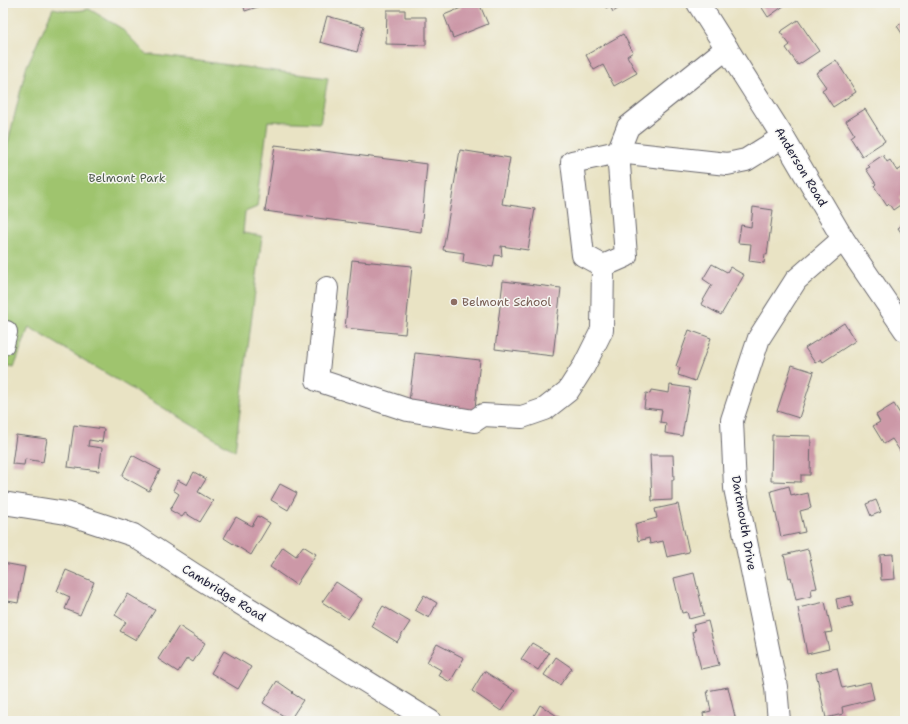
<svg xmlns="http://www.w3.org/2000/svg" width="908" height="724" font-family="'Shantell Sans',sans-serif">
  <rect width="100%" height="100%" fill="#f6f6f2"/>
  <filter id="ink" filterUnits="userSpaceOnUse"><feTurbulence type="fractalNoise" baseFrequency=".025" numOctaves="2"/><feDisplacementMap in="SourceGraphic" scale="8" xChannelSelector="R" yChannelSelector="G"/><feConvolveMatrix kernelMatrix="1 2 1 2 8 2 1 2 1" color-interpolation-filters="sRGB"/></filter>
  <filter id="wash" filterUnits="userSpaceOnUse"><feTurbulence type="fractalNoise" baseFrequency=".012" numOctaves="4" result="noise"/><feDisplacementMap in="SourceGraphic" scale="16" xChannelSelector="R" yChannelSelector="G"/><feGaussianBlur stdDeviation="0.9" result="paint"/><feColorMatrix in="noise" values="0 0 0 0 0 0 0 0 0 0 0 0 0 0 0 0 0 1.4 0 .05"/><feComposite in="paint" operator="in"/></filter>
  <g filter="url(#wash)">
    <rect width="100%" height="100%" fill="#e9e3c4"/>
    <path fill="#9fc46e" stroke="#607354" d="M53,8C66,11 75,12 89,9L121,28L146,54L328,78L320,123L268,121L257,207L245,212L243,233L262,236L235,451L29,327L14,368L3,366V163L26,68Z"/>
    <g id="blocks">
      <g fill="#cc98a7">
        <polygon points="243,3 270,3 245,11"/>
        <polygon points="459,3 479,3 488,24 453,38 444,15 461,8"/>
        <polygon points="603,3 627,3 613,12 610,6 606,8"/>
        <polygon points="759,3 788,3 768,17"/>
        <polygon points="387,10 405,10 405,17 426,17 426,45 386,44"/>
        <polygon points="327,16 364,26 357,52 320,42"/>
        <polygon points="798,20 819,51 798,65 786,48 790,45 780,32"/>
        <polygon points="905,21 905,38 897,26"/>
        <polygon points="623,34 633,52 627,56 637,73 614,86 603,65 594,70 586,55"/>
        <polygon points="836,60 856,92 833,107 822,90 826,87 816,73"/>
        <polygon points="865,109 885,141 862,156 850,137 854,134 846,121"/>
        <polygon points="275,145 427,164 421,232 265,211"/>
        <polygon points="460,150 510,158 502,204 535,209 528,250 501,246 502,256 495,255 493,267 463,262 464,253 443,250"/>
        <polygon points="883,155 887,162 890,160 897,171 905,166 905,193 899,197 903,203 893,210 889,204 887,206 874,186 876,184 866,169 870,167 868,165"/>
        <polygon points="753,207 773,210 767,255 765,254 764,263 749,261 751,244 738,243 741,225 751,227"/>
        <polygon points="905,223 905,238 898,228"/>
        <polygon points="352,260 412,266 405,334 345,328"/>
        <polygon points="712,264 727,272 730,267 744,275 721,315 701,304 712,285 703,279"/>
        <polygon points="503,281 561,288 553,356 495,349"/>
        <polygon points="844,323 855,341 823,362 821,359 815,363 805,348"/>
        <polygon points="689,330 711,338 695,381 678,375 680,368 676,366"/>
        <polygon points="415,353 480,360 474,418 408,410"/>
        <polygon points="792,365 814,372 799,418 777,411"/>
        <polygon points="670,385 690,388 682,436 665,433 666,423 660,422 662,410 644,408 646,393 650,394 651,390 669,393"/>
        <polygon points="894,404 905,422 905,452 902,454 892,439 884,444 873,426 880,422 876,415"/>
        <polygon points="74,425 104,429 102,442 89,440 88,446 102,448 99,471 68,467"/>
        <polygon points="16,435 47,439 43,462 25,459 24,465 12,464"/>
        <polygon points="772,435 811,436 810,475 801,475 801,482 771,481"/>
        <polygon points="132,455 160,470 149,491 122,476"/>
        <polygon points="650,455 673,455 674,480 672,480 672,500 652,501"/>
        <polygon points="194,472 206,479 198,492 213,501 200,522 185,513 182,517 170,510 179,494 173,490 178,480 187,485"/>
        <polygon points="280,484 297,493 288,510 271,500"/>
        <polygon points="789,486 791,495 795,494 795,496 808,493 811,508 800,511 805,532 781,537 771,491"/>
        <polygon points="876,500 881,512 871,516 866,504"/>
        <polygon points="678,504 689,552 667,557 663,541 650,544 649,538 638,541 635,524 657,518 655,509"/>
        <polygon points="258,516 270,523 251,555 224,538 236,517 252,526"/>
        <polygon points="303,546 316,554 296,585 270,567 283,547 296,556"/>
        <polygon points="808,549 817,588 811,589 812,596 796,600 791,577 789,578 784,555"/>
        <polygon points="893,554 895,579 881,580 880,555"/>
        <polygon points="3,563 25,567 18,603 3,600 4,586 3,586"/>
        <polygon points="66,570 94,582 80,615 65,609 70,597 57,591"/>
        <polygon points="694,573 704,615 689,619 687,612 682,613 674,578"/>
        <polygon points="336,582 362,599 348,619 322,602"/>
        <polygon points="128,594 155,610 136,640 120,631 126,622 115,615"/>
        <polygon points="424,595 437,603 429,618 415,610"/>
        <polygon points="851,596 853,606 838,609 836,599"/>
        <polygon points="825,602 832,632 825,633 829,649 807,654 798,608"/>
        <polygon points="383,606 410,622 397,642 371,626"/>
        <polygon points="708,621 719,665 701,669 692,632 695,631 693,625"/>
        <polygon points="179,626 205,643 193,662 187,658 178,672 158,659"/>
        <polygon points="532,643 549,653 538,670 521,659"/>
        <polygon points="437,644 464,658 450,682 438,675 441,670 427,662"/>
        <polygon points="224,651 251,667 238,689 211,673"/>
        <polygon points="556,657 572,668 560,685 544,675"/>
        <polygon points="837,668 842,688 870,682 874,699 842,707 843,714 826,718 816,673"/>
        <polygon points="484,671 515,691 501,711 472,691"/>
        <polygon points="277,681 293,692 292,693 303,700 290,720 263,703"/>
        <polygon points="728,687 736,721 704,721 703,713 711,711 707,691"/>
        <polygon points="540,705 565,721 531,721"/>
      </g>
    </g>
  </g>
  <g filter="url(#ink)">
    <use href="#blocks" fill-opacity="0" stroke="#68666b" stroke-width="1"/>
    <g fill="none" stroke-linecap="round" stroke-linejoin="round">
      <g stroke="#68666b" stroke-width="24">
        <g id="minor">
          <polyline points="698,3 783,137 843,239 905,330"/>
          <polyline points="603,266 583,255 572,162 618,152 727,164 746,160 783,137"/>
          <polyline points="603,266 626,256 618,152 628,127 727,48"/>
          <polyline points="327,288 317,380 408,410 474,421 483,415 522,417 545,409 568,391 584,366 602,330 603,266"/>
          <polyline points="3,344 6,332"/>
          <polyline points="3,503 66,513 133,535 193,574 430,721"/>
          <polyline points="779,721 776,687 735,488 732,420 759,338 796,280 843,239"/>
        </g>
      </g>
      <use href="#minor" stroke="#fff" stroke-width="22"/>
    </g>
  </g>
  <circle fill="#8d6e63" stroke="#f6f6f2" stroke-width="1.5" cx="454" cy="302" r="4"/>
  <g text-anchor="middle" stroke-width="3" stroke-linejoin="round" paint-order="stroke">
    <g font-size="12" fill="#22223b" stroke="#f6f6f2">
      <text transform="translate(801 167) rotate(59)" y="4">Anderson Road</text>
      <text transform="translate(744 523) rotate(80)" y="4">Dartmouth Drive</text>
      <text transform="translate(224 593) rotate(32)" y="4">Cambridge Road</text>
    </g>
    <g font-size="12" fill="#4e5b4d" stroke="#f6f6f2">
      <text x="127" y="182">Belmont Park</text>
    </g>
    <g font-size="12" fill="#785e54" stroke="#f6f6f2" text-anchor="start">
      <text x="462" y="306">Belmont School</text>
    </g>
  </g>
  <rect width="908" height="724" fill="none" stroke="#f6f6f2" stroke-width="16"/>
</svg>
